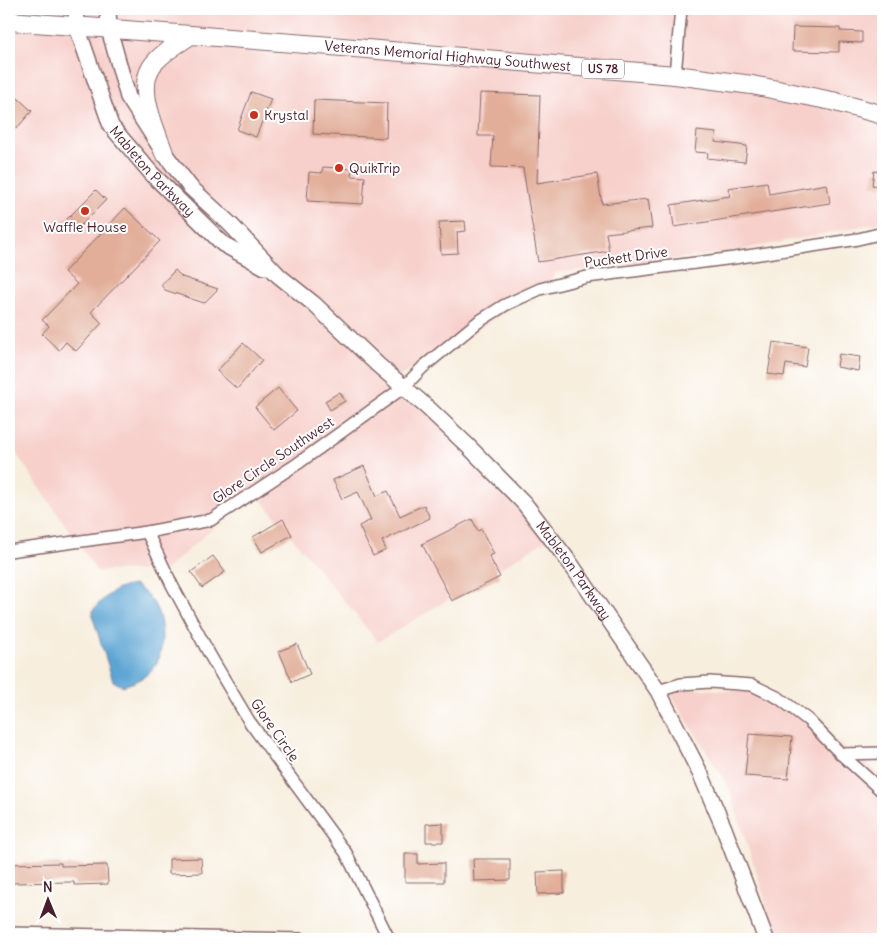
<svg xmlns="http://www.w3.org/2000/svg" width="892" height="948" font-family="Delius,sans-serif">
  <rect width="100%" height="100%" fill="#fff"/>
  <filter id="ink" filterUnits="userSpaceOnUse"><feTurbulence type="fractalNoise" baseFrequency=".02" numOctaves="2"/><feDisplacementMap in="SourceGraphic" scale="10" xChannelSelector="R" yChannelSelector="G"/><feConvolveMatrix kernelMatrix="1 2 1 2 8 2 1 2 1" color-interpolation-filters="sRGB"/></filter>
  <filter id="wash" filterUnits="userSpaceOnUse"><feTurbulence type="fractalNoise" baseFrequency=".0096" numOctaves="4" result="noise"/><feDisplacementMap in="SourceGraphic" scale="20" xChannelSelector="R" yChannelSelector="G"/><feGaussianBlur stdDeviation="1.12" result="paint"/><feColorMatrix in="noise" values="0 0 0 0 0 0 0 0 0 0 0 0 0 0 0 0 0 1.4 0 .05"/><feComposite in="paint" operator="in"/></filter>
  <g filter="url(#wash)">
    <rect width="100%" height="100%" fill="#f7eede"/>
    <g fill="#f7d0cb">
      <polygon points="9,9 883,9 883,222 725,253 556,273 539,291 397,378 553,536 378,642 255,492 165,570 97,571 9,443"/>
      <polygon points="666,687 769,693 871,767 883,781 883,939 775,939 764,896 728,786"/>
    </g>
    <path fill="#5ca4d3" stroke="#53627f" d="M135,585C143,590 149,596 154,604C164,619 165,653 154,667C146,678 134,683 122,686L113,681L93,618V610C107,595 114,587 135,585Z"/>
    <g id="blocks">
      <g fill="#e2ae99">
        <polygon points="793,27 840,28 840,31 862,32 862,43 839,42 839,52 792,51"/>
        <polygon points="9,90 32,111 16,129 9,122"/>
        <polygon points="251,92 271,99 256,137 237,130"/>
        <polygon points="480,93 540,95 537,183 597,174 602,204 648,199 652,228 606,233 609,251 538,262 523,168 491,167 493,136 478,136"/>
        <polygon points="314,100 387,103 386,138 313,134"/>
        <polygon points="697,131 716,133 715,142 747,146 745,162 707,158 708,153 695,152"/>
        <polygon points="323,167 352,169 351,176 365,177 363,204 307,201 309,172 322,173"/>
        <polygon points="874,171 883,172 883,187 872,185"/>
        <polygon points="767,182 769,194 827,184 830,203 674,227 671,205 730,196 728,188"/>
        <polygon points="96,190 106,200 74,232 64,222"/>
        <polygon points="125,208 160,241 91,312 102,323 76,351 66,342 59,350 42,334 49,326 42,320 77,284 64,272"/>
        <polygon points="465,221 466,231 457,232 458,253 441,254 439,222"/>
        <polygon points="175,270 182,277 218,289 204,303 165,290 161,285"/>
        <polygon points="773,342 808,347 805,367 786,364 784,376 768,374"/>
        <polygon points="243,343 262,360 237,389 217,371"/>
        <polygon points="839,354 860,357 858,371 837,367"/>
        <polygon points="278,388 297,411 274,430 255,407"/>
        <polygon points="340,392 345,401 330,410 325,401"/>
        <polygon points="364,466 377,496 388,491 400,516 424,505 430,518 382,541 386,550 373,556 359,526 371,520 358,492 342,499 333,480"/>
        <polygon points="283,519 292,535 262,552 253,537"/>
        <polygon points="472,519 478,531 481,529 494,554 489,556 500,577 452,601 422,544"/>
        <polygon points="213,556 225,572 202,588 191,572"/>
        <polygon points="297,644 310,674 292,682 279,651"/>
        <polygon points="749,734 792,737 788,779 745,776"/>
        <polygon points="443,823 443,842 426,842 426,824"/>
        <polygon points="405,854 418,854 418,864 444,863 444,882 405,882"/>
        <polygon points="201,858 202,873 169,874 169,859"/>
        <polygon points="473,859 510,859 510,880 474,881"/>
        <polygon points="61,863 61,866 107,865 108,884 74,885 74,882 9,883 9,864"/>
        <polygon points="564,871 564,893 538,894 537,872"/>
      </g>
    </g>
  </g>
  <g filter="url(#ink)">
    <use href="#blocks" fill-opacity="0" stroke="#87676a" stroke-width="1"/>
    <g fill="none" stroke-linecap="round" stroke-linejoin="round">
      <g stroke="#87676a" stroke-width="14">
        <g id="street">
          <polyline points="675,75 681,9"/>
          <polyline points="147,532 172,585 211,657 249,721 346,853 389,939"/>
          <polyline points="9,551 147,532 211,520 297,464 404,387 423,367 478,322 505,305 540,289 587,277 734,258 858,239 883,233"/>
          <polyline points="658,691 681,684 710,682 752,685 779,698 808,720 841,754 883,792"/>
          <polyline points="841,754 883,753"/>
          <polyline points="9,933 303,939"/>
        </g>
      </g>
      <g stroke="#87676a" stroke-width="18">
        <g id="secondary">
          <path id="s1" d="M76,9L77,27L111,126L152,174L223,244L265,267"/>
          <path id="s2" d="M108,9L109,29L128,97L164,153L190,187L231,225L279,276L314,304L378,365L428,408L468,446L524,503L570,563L658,691L701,775L723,826L766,939"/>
        </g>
      </g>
      <g stroke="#87676a" stroke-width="20">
        <g id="primary">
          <path id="s3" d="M9,21L319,45L675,75L752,85L832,101L883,115"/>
          <path d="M164,153C155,127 133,84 156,61C166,50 179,43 191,35"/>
        </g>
      </g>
      <use href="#street" stroke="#fff" stroke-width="11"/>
      <use href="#secondary" stroke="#fff" stroke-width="15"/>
      <use href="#primary" stroke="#fff" stroke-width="18"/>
    </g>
  </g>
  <g fill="#c8321e" stroke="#fff" stroke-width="2">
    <circle cx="254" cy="115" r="5"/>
    <circle cx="339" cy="168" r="5"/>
    <circle cx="85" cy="211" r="5"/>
  </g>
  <g text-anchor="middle" stroke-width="4" stroke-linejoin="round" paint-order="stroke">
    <rect fill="#fff" stroke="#80626b" stroke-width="1" x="582" y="59.5" width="42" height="19" rx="4"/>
    <g font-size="12" font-weight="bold" fill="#4a1f2b">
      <text x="603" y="73">US 78</text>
    </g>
    <g font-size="14" fill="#4a1f2b" stroke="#fff">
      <text dy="5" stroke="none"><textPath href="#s3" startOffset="440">Veterans Memorial Highway Southwest</textPath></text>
      <text dy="5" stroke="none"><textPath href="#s1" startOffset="184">Mableton Parkway</textPath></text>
      <text transform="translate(626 257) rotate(-8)" y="5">Puckett Drive</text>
      <text transform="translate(273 460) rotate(-34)" y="5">Glore Circle Southwest</text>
      <text dy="5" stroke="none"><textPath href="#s2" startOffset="744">Mableton Parkway</textPath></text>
      <text transform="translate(275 730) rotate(55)" y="5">Glore Circle</text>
    </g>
    <g font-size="14" fill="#4a1f2b" stroke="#fff" text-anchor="start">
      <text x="264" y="120">Krystal</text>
      <text x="349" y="173">QuikTrip</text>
      <text x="85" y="232" text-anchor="middle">Waffle House</text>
    </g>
  </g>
  <rect width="892" height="948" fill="none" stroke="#fff" stroke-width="30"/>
  <g transform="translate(48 900) rotate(359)" stroke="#ffffff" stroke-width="4" paint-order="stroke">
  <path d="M0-4L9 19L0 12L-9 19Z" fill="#4a1f2b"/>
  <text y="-8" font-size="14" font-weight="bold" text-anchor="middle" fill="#4a1f2b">N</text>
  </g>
</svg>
